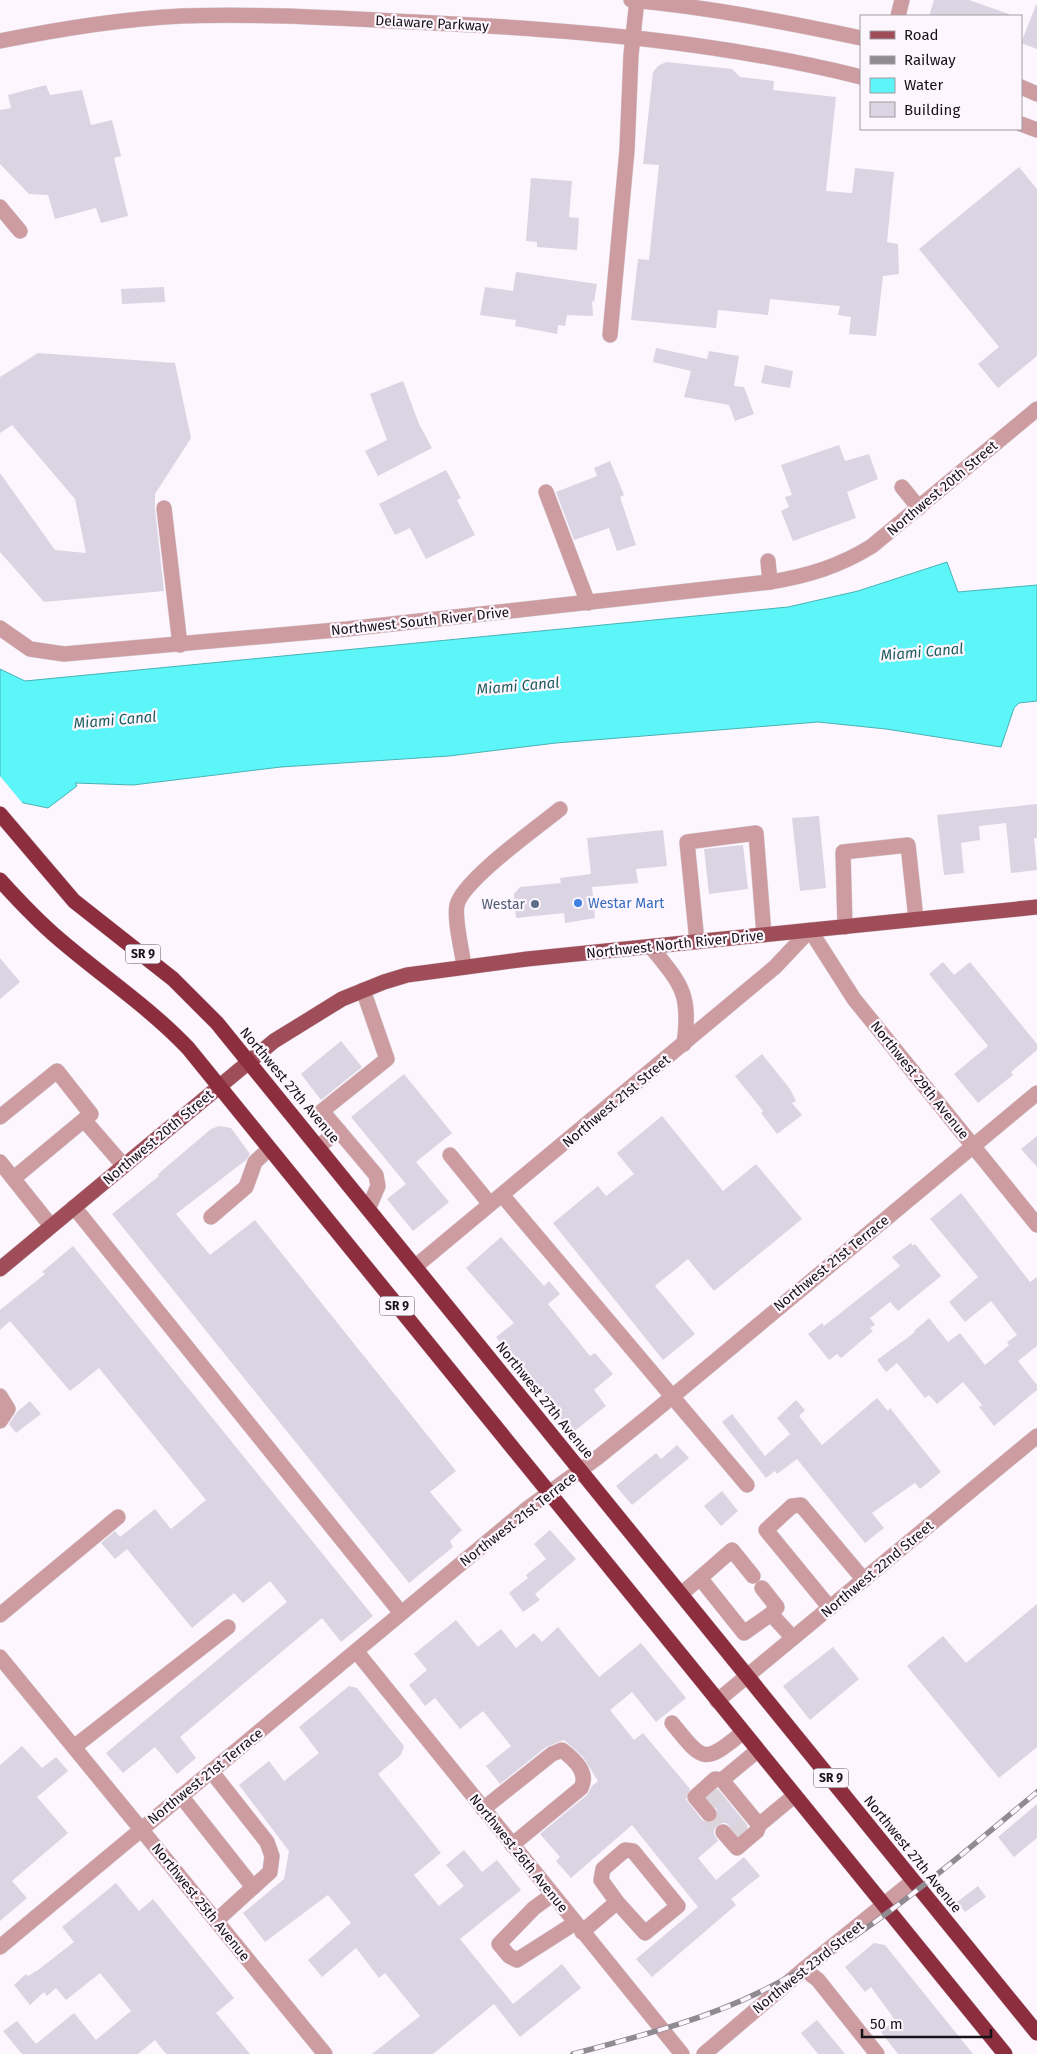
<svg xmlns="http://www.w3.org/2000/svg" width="1037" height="2054" font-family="'Fira Sans',sans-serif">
  <rect width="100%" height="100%" fill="#fef6fe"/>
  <polygon fill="#5cf6f8" stroke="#47b2b4" points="947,562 958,592 1037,585 1037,701 1019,703 1014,708 1001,747 886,729 818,722 556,743 449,756 281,767 133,785 75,783 77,786 48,808 19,802 0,803 0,669 25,681 788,607 858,591"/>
  <polygon fill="#fef6fe" points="0,776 24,805 0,805"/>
  <g fill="#dbd4e3">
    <polygon points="934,0 969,0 1009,14 1009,16 929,16"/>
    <polygon points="1036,5 1037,5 1037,49 1021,43"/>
    <polygon points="666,62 732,69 740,77 774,81 773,90 836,97 826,191 852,193 855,168 894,172 887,242 898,244 899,274 883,276 876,336 849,334 851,317 838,315 840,306 770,299 768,315 718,310 716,328 631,320 638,259 649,260 659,165 643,164 653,72 658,66"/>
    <polygon points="46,85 50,95 82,90 91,125 112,120 121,156 114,158 128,216 101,223 96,208 55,219 48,195 29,194 0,164 0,110 11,108 8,95"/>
    <polygon points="1019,167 1037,189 1037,356 998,388 978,364 999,347 919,249"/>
    <polygon points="531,178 572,181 569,217 579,218 577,250 537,247 537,242 526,241"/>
    <polygon points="516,272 597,284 594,302 592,301 593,316 567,315 565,326 558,325 557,334 515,326 516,320 480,315 485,287 513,291"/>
    <polygon points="164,287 165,302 122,304 121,289"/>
    <polygon points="656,348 707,359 709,351 739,356 734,386 744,387 754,414 735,421 729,405 684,397 691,371 653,362"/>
    <polygon points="38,353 175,363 191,438 155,494 155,509 164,591 44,602 0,552 0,473 55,550 86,553 75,499 12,425 0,433 0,377"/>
    <polygon points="765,365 793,371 790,388 761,383"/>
    <polygon points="403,381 419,424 432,448 378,476 365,451 387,440 370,394"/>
    <polygon points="839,445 845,461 869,454 878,479 847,492 856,518 793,541 781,511 789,507 785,497 792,495 781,465"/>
    <polygon points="610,461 624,495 620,497 636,545 617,551 609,528 574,540 556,492 597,476 594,468"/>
    <polygon points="446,470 461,498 457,500 475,535 426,559 410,528 395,535 379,504"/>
    <polygon points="1037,804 1037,838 1034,838 1037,870 1011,873 1006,823 979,826 980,840 961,843 964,873 944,875 937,815"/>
    <polygon points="819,816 826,888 800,891 792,818"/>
    <polygon points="663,830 667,866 636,869 638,883 592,887 595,918 565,923 564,913 516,918 514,894 520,887 561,883 560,878 591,874 587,838"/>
    <polygon points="743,845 748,889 709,894 704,849"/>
    <polygon points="0,958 20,982 0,999"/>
    <polygon points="943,962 954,975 970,962 1037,1044 1037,1050 1011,1072 1013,1075 978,1103 954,1074 988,1046 929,974"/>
    <polygon points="341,1041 362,1067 321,1100 301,1074"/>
    <polygon points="762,1054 790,1089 796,1101 792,1103 802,1115 777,1134 761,1113 763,1111 735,1076"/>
    <polygon points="404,1074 452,1133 416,1162 449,1202 413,1231 387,1199 406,1184 351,1117"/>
    <polygon points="662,1116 723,1191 756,1164 802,1219 714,1291 688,1259 655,1286 695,1334 663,1360 553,1223 598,1186 606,1196 634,1174 617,1153"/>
    <polygon points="219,1126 231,1128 250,1154 246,1160 176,1214 210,1255 255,1220 456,1471 430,1492 462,1530 450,1541 453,1547 409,1583 112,1214 159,1176 158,1174 211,1129"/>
    <polygon points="1037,1136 1037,1167 1021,1149"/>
    <polygon points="961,1193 1030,1282 1037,1277 1037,1346 1018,1361 1037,1385 1037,1390 994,1426 979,1407 982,1405 963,1382 937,1404 929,1395 925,1398 897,1363 886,1372 877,1360 915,1332 914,1331 929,1318 948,1342 960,1333 985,1365 1009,1345 1007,1342 1017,1335 991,1301 965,1322 949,1302 978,1277 930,1219"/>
    <polygon points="501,1237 544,1286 549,1281 560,1294 548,1304 590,1356 595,1353 613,1374 594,1390 606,1406 572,1433 496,1337 514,1323 466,1268"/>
    <polygon points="911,1243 913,1246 915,1244 941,1276 898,1311 890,1302 870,1318 875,1325 870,1328 873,1331 841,1358 837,1354 829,1360 808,1334 822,1323 824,1326 900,1266 892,1257"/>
    <polygon points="73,1246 373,1616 341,1642 322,1618 180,1737 196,1758 177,1774 155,1747 123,1773 106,1753 287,1602 270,1581 243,1603 234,1593 192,1628 127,1549 115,1559 101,1543 115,1531 120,1537 155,1509 171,1529 206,1500 99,1368 70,1391 10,1321 0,1330 0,1310 45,1274 42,1272"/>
    <polygon points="877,1398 888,1411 890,1408 941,1472 920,1489 915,1483 872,1513 884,1528 865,1543 797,1459 777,1474 775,1471 766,1478 722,1422 732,1414 765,1456 790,1434 777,1418 796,1400 805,1410 799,1416 822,1445"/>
    <polygon points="30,1401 41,1414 16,1433 9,1424 17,1412"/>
    <polygon points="677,1445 689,1458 632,1505 616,1486 656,1453 661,1459"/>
    <polygon points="722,1491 738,1511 721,1526 704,1506"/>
    <polygon points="550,1530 576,1559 535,1594 540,1600 523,1612 509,1593 528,1578 526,1575 546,1559 534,1544"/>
    <polygon points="1037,1604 1037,1747 999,1778 907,1666 943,1636 966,1663"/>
    <polygon points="456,1620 478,1647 501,1629 516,1648 534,1633 542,1642 558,1627 599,1677 641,1643 686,1698 656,1722 632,1692 610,1710 634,1740 643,1733 690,1789 686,1799 702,1820 710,1823 718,1818 716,1808 708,1798 718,1789 748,1826 738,1835 726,1823 721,1823 714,1829 714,1834 718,1841 698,1858 716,1880 744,1857 760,1876 731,1899 736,1905 652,1977 636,1959 698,1907 632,1825 571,1878 556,1861 560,1857 540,1834 587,1795 592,1786 598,1781 583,1757 564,1740 546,1747 500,1784 486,1766 511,1746 483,1711 460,1729 435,1698 425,1706 409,1685 427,1670 414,1654"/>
    <polygon points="833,1647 859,1679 810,1720 783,1686"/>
    <polygon points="349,1686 357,1688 404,1746 401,1755 378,1774 441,1853 414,1875 439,1906 464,1886 446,1865 464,1850 482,1872 497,1860 521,1890 460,1939 513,2004 562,1964 581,1988 520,2037 494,2004 433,2054 372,2054 420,2016 385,1973 379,1978 356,1948 322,1977 308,1960 351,1923 328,1895 265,1942 243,1913 284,1879 289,1851 239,1785 269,1761 284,1781 319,1753 299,1727"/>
    <polygon points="22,1746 42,1768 56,1757 68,1771 37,1797 68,1833 12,1881 27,1898 0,1921 0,1765"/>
    <polygon points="1037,1804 1037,1838 1014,1857 998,1837"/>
    <polygon points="116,1883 139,1911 153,1899 234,1998 216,2013 250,2054 166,2054 155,2040 138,2054 22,2054 3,2031 17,2021 36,2044 74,2013 96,2040 131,2011 100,1973 66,2000 56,1988 47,1996 44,1992 30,2005 14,1985 26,1974 28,1976 38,1970 74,1942 62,1927"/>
    <polygon points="978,1886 986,1897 965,1912 957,1902"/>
    <polygon points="874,1943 885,1945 973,2054 898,2054 881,2032 895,2020 871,1987 865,1992 845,1967"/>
    <polygon points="817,2020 845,2054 818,2054 801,2033"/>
  </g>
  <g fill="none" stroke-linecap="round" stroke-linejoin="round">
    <g stroke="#dbd4db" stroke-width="15" stroke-dasharray="15 8" stroke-linecap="butt">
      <polyline points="709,1803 724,1791"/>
      <polyline points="709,1814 723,1832"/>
      <polyline points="733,1834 749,1822"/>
    </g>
    <g stroke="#d9d2d9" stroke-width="16">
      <g id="minor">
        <path d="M631,0C708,7 785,22 861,38"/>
        <polyline points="898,16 902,0"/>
        <path d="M0,41C59,29 121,19 181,16C265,13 350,19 434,23C577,30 721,42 861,77"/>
        <polyline points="1021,87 1037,94"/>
        <polyline points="1021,124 1037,130"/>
        <polyline points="0,207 20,231"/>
        <polyline points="610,335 627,150 631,55 637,0"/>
        <polyline points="902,487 919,508"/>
        <polyline points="546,492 588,603"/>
        <polyline points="164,508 180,645"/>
        <polyline points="768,561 770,582"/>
        <path d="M0,628L30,649L64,654L347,629L770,582C808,576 840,566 872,546L1037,409"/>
        <polyline points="845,927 843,852 908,845 916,919"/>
        <polyline points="697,942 687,842 756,833 764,935"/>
        <path d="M651,947C682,985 691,994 684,1044"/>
        <path d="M464,966C462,950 454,920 457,905C463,880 538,827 560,809"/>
        <polyline points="0,1117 57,1071 91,1114 14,1178"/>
        <polyline points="84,1120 124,1166"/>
        <polyline points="339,1131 376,1175 378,1186 369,1207"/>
        <polyline points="319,1146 339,1131 322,1111 387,1059 363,990"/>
        <polyline points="450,1155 490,1204"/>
        <polyline points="0,1162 51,1226"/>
        <polyline points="502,1195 747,1485"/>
        <polyline points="74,1207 401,1613"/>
        <polyline points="211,1217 246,1187 255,1162 269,1149"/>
        <polyline points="416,1266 775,967 810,930 854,999 1037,1225"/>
        <polyline points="0,1396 8,1409 0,1421"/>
        <polyline points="700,1578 732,1550 753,1576"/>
        <polyline points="762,1588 777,1607 771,1614"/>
        <polyline points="681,1594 700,1578 744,1633 771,1614 793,1638"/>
        <polyline points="830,1608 766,1530 792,1506 801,1505 864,1580"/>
        <polyline points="0,1615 118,1517"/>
        <polyline points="356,1651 682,2054"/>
        <polyline points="0,1657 325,2054"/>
        <polyline points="717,1701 1037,1436"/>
        <path d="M672,1723C703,1761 703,1765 742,1733"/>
        <polyline points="74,1747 228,1627"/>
        <polyline points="757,1751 722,1780 759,1825 794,1796"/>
        <polyline points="211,1771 267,1842 272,1856 270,1872 216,1921"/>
        <polyline points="181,1796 253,1887"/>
        <path d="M483,1809L552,1754L562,1750C575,1760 589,1773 581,1788L512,1845"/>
        <polyline points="709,1814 695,1797 715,1779 722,1780"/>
        <polyline points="723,1832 737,1848 757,1831 759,1825"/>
        <polyline points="552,1895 534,1908 499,1944 509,1956 517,1960 575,1923"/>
        <polyline points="582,1932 617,1902 601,1880 603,1869 625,1850 633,1851 678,1906 645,1933 617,1902"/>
        <polyline points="0,1947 528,1508 597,1458 649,1416 1037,1093"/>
        <polyline points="804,1969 818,1980 877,2054"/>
        <polyline points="704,2054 804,1969 913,1881"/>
      </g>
    </g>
    <g stroke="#d9d2d9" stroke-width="16">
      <polyline id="major" points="0,1269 274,1041 342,999 384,982 407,975 527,959 1037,907"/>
    </g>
    <g stroke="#d9d2d9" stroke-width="16">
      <g id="highway">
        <polyline points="0,814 74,901 173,979 217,1023 1037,2033"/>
        <path d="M0,880C19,901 38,921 59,939C102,976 149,1007 188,1048L1005,2054"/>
      </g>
    </g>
    <use href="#minor" stroke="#cd9ca0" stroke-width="15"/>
    <use href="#major" stroke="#9f4d58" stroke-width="15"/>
    <use href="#highway" stroke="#8d2e3f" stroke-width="15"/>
    <g stroke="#908a91" stroke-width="5.5">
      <path id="rail" d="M573,2054C636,2037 701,2021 760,1992C863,1941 949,1865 1037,1792"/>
    </g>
    <use href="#rail" stroke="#fef6fe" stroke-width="4" stroke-dasharray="11" stroke-linecap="butt"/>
  </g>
  <circle fill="#3f7fe0" stroke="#fef6fe" stroke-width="2" cx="578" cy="903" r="5"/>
  <circle fill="#5c6f8a" stroke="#fef6fe" stroke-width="2" cx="535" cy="904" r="5"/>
  <g text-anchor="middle" stroke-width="4.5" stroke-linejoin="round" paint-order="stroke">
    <g fill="#fef6fe" stroke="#5c565c" stroke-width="1">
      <rect x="125.5" y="944.5" width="35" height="19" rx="4"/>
      <rect x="379.5" y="1296.5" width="35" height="19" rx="4"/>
      <rect x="813.5" y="1768.5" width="35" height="19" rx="4"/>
    </g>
    <g font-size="12" font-weight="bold" fill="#161217">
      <text x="143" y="958">SR 9</text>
      <text x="397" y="1310">SR 9</text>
      <text x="831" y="1782">SR 9</text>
    </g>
    <g font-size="14" fill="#161217" stroke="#fef6fe">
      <text transform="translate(432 23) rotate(3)" y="5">Delaware Parkway</text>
      <text transform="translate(942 488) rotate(-40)" y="5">Northwest 20th Street</text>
      <text transform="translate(420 621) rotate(-6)" y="5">Northwest South River Drive</text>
      <text transform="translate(675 944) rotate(-6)" y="5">Northwest North River Drive</text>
      <text transform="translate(920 1080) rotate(51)" y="5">Northwest 29th Avenue</text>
      <text transform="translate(290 1085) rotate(50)" y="5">Northwest 27th Avenue</text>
      <text transform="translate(616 1101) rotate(-40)" y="5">Northwest 21st Street</text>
      <text transform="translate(158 1137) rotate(-40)" y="5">Northwest 20th Street</text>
      <text transform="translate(831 1263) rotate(-39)" y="5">Northwest 21st Terrace</text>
      <text transform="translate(545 1400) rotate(51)" y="5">Northwest 27th Avenue</text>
      <text transform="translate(518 1519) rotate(-38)" y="5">Northwest 21st Terrace</text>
      <text transform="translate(877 1569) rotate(-40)" y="5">Northwest 22nd Street</text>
      <text transform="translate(205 1776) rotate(-39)" y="5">Northwest 21st Terrace</text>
      <text transform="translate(519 1853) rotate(51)" y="5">Northwest 26th Avenue</text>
      <text transform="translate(913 1854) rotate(51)" y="5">Northwest 27th Avenue</text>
      <text transform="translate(201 1902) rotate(51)" y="5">Northwest 25th Avenue</text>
      <text transform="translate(808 1967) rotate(-39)" y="5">Northwest 23rd Street</text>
    </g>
    <g font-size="14" fill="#366cbe" stroke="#fef6fe" text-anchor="start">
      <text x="588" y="908">Westar Mart</text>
    </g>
    <g font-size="14" fill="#4e5e75" stroke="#fef6fe" text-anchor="end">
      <text x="525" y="909">Westar</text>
    </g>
    <g font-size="15" font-style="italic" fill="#1d5d5e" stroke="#fef6fe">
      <text transform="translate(922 652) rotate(-5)" y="5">Miami Canal</text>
      <text transform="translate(518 686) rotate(-5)" y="5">Miami Canal</text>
      <text transform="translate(115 720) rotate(-5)" y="5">Miami Canal</text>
    </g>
  </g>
  <rect x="860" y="15" width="162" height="115" fill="#fef6fe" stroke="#a19ba2"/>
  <rect x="870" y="31" width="25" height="8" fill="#9f4d58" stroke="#a19ba2"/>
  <text x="904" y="40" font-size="15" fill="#161217">Road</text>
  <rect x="870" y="56" width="25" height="8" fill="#908a91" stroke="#a19ba2"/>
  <text x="904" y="65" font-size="15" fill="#161217">Railway</text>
  <rect x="870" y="78" width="25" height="15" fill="#5cf6f8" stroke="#a19ba2"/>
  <text x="904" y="90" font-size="15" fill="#161217">Water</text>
  <rect x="870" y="102" width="25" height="15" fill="#dbd4e3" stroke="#a19ba2"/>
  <text x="904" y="115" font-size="15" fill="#161217">Building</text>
  <path d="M862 2029v8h129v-8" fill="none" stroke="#161217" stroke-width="2.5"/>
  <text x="870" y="2029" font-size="15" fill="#161217" stroke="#fef6fe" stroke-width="4" paint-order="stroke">50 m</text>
</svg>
